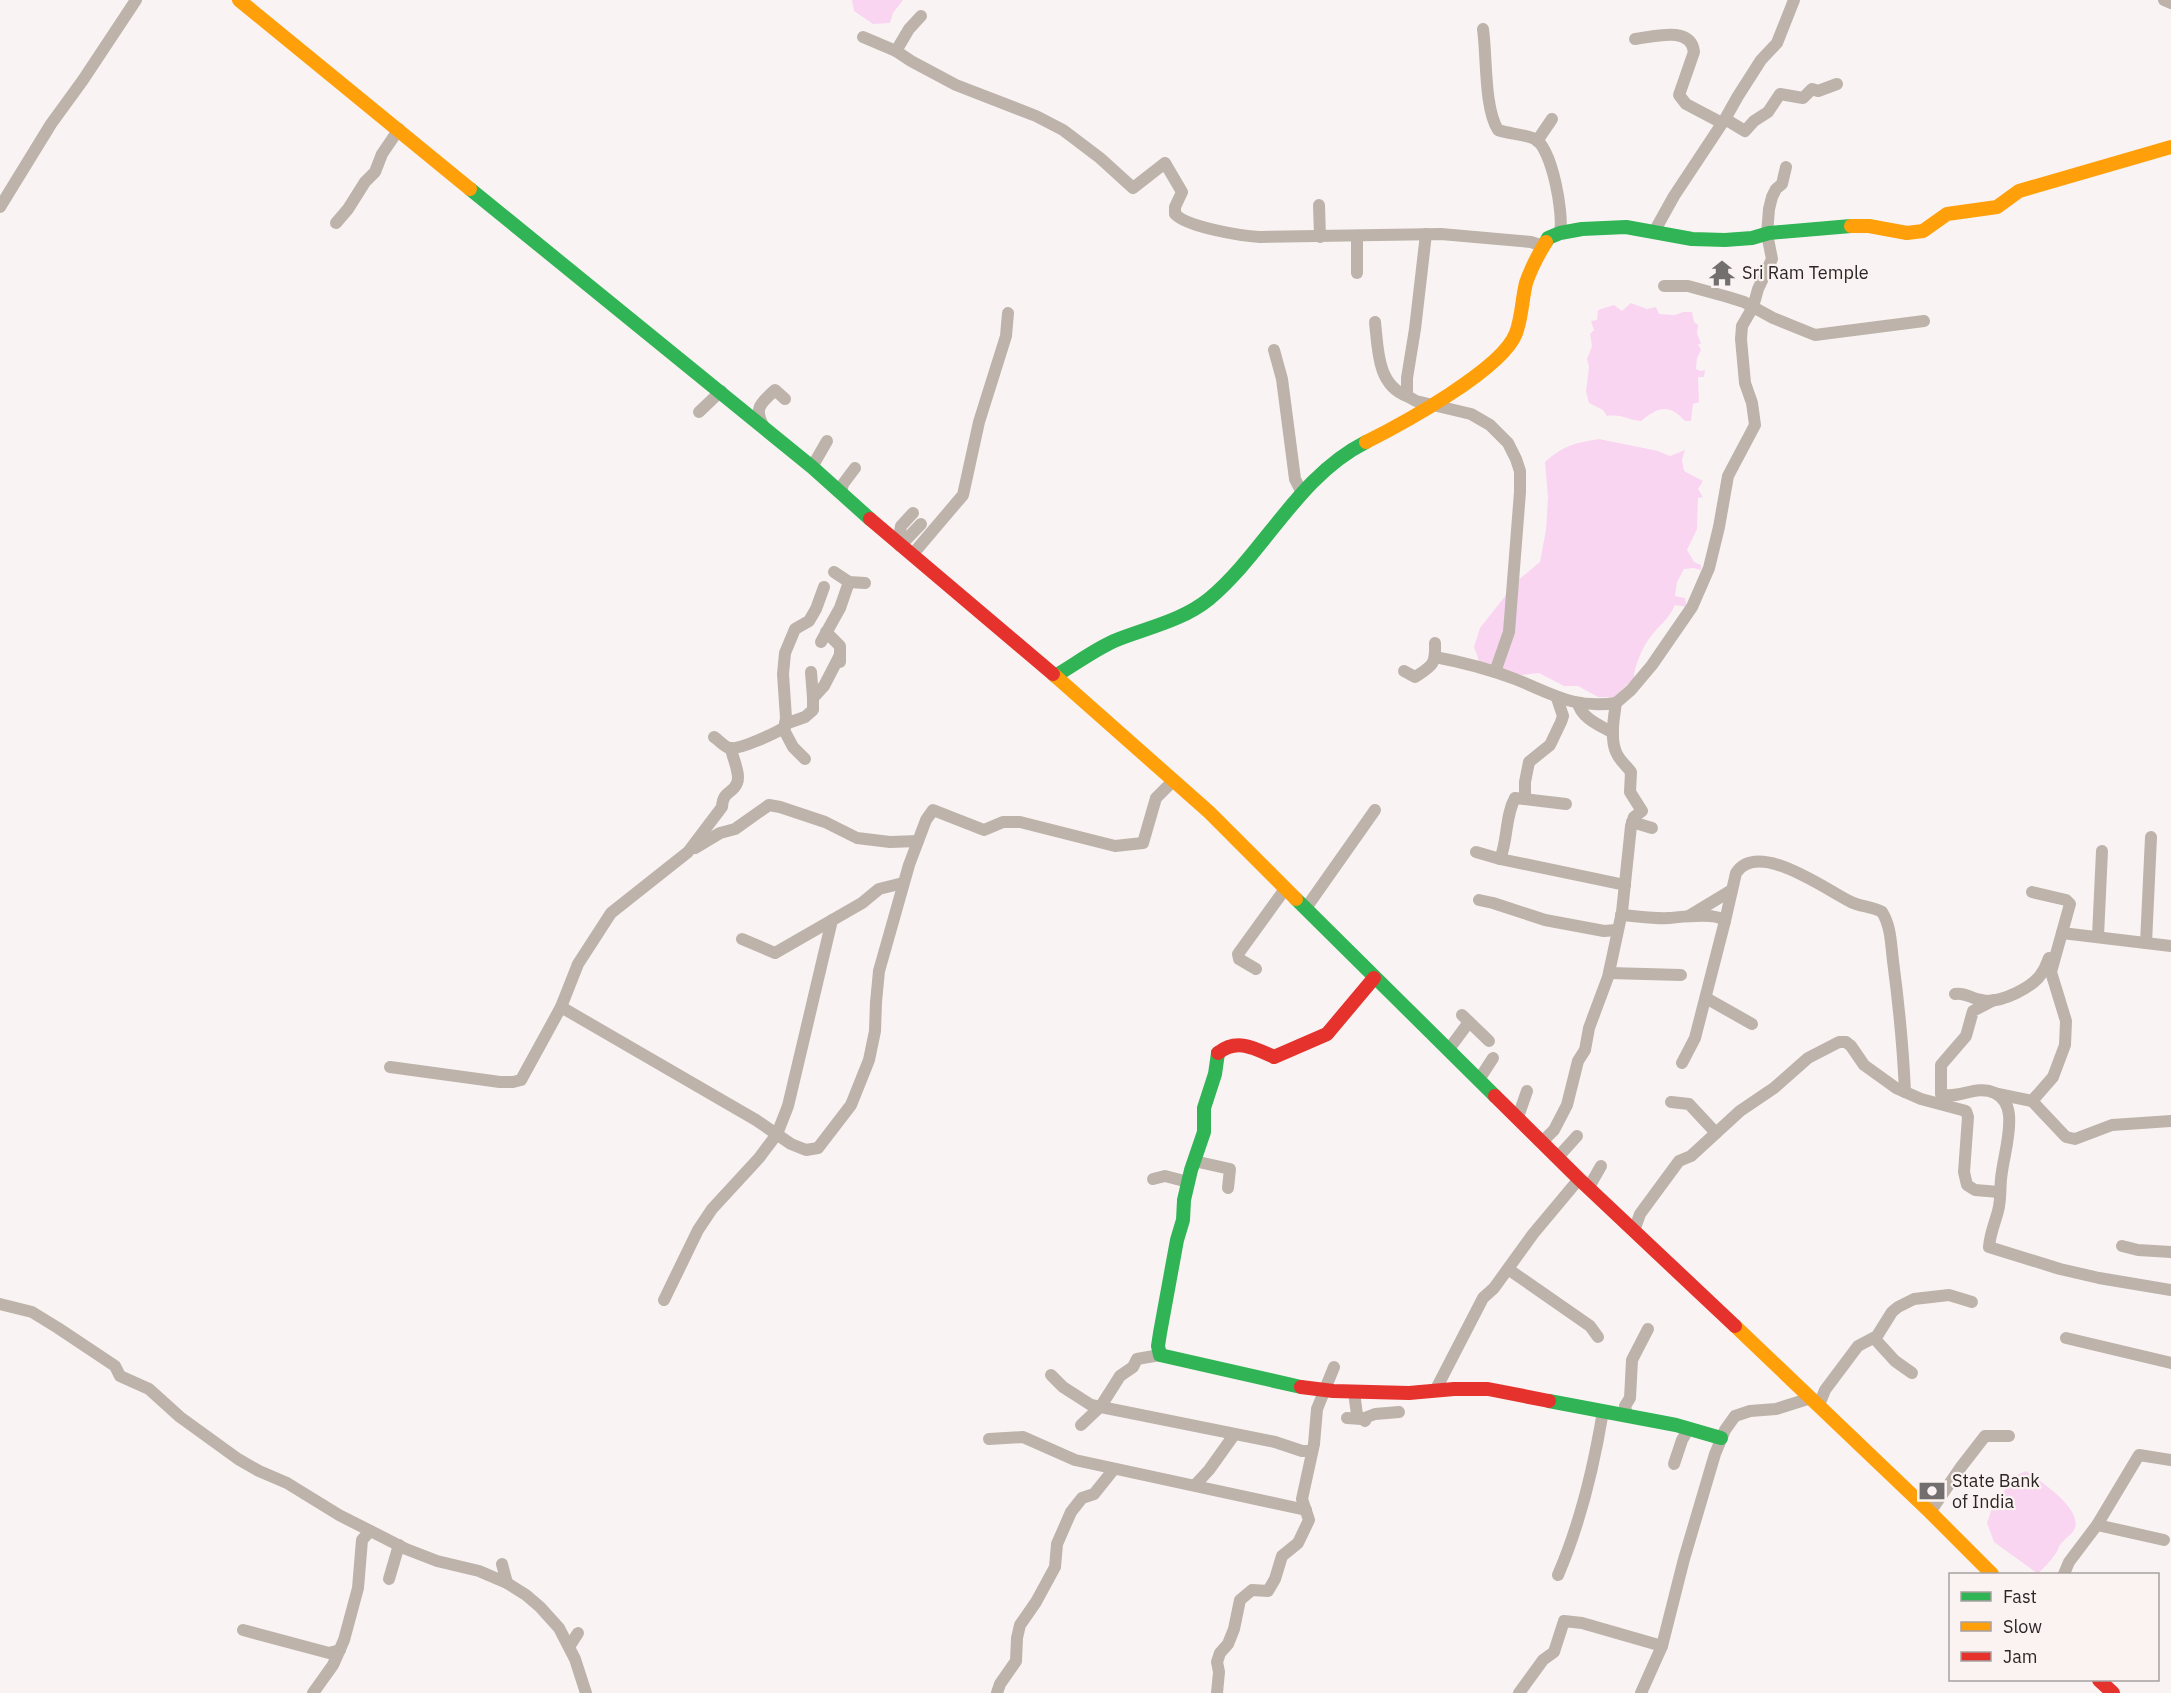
<svg xmlns="http://www.w3.org/2000/svg" width="2171" height="1693" font-family="'IBM Plex Sans',sans-serif">
  <rect width="100%" height="100%" fill="#f9f4f3"/>
  <g fill="#fad5f1">
    <polygon points="852,0 903,0 893,13 890,23 873,24 854,11"/>
    <path d="M1631,303L1647,309L1656,307L1659,314L1675,315L1683,312H1692L1694,322L1698,325L1697,333L1701,344H1698L1701,350L1697,358L1696,369L1700,371L1705,370L1704,377H1698L1699,402L1693,404L1691,421H1685C1669,403 1658,407 1641,421C1626,420 1624,414 1607,416L1603,410L1589,403L1586,391L1589,367L1587,359L1592,346L1590,334L1594,330L1591,321L1597,320L1598,310L1614,305L1622,311Z"/>
    <path d="M1599,439L1658,451L1670,456L1685,450L1682,460L1684,471L1703,481L1698,489L1703,497L1698,498L1697,529L1687,550L1694,562L1701,565V570L1694,568L1684,569L1677,582L1675,596L1685,598L1687,607L1675,605C1667,622 1662,622 1652,635C1644,644 1634,666 1634,678L1614,697H1598L1578,686H1564L1539,673L1522,675L1500,670L1479,661L1474,647L1480,628L1517,581L1540,562L1546,530L1548,497L1545,462C1564,445 1575,443 1599,439Z"/>
    <path d="M2026,1471C2040,1481 2082,1508 2075,1528C2073,1534 2064,1539 2060,1545C2058,1547 2058,1551 2056,1553C2051,1561 2044,1567 2038,1574L1994,1542L1987,1523L1991,1511L2013,1477Z"/>
  </g>
  <g fill="none" stroke-linecap="round" stroke-linejoin="round">
    <g stroke="#bdb3ab" stroke-width="12">
      <polyline points="2164,0 2171,3"/>
      <path d="M1483,29C1487,58 1484,107 1498,130C1509,134 1524,134 1535,139C1552,148 1564,214 1560,233"/>
      <path d="M863,37L896,51L911,61L956,85L1036,116L1063,130L1100,158L1133,188L1165,163L1182,192L1175,207V214C1187,227 1241,236 1260,237L1441,234L1531,242L1543,246"/>
      <path d="M1635,39C1653,37 1691,25 1694,52L1679,95L1686,104L1722,123"/>
      <polyline points="896,51 909,29 921,16"/>
      <polyline points="1725,119 1745,131 1754,121 1768,112 1780,94 1803,98 1812,89 1818,91 1837,84"/>
      <polyline points="1537,141 1552,119"/>
      <polyline points="1319,205 1320,237"/>
      <polyline points="0,207 51,124 83,80 136,0"/>
      <polyline points="336,223 348,209 365,182 375,172 382,154 399,129"/>
      <polyline points="1654,232 1674,196 1725,119 1738,96 1761,60 1777,43 1794,0"/>
      <polyline points="1426,234 1415,329 1407,378 1407,396 1416,401 1471,414 1490,425 1508,443 1516,459 1520,471 1520,492 1509,632 1495,672"/>
      <polyline points="1357,236 1357,273"/>
      <polyline points="1664,286 1688,286 1728,297 1744,302 1773,318 1815,335 1924,321"/>
      <path d="M1375,322C1378,349 1377,385 1407,396"/>
      <polyline points="1274,350 1282,379 1295,479 1302,493"/>
      <polyline points="699,412 721,391"/>
      <path d="M764,427C753,408 761,403 775,390L785,399"/>
      <polyline points="812,467 827,441"/>
      <polyline points="841,493 843,484 855,468"/>
      <polyline points="904,543 899,537 901,526 913,513"/>
      <polyline points="900,546 921,524"/>
      <polyline points="912,555 963,495 979,422 1006,336 1008,313"/>
      <polyline points="834,572 849,582 865,583"/>
      <polyline points="826,632 840,646 840,662"/>
      <polyline points="821,642 840,608 849,582"/>
      <path d="M1435,657C1462,662 1489,669 1515,679C1553,694 1573,709 1616,703"/>
      <path d="M1404,671L1415,677C1432,666 1436,665 1435,643"/>
      <polyline points="811,672 813,698"/>
      <path d="M1578,703C1581,718 1601,726 1613,733"/>
      <polyline points="785,724 805,717 813,710 813,698 824,686 840,655"/>
      <path d="M714,737C719,740 724,747 730,748C739,750 776,733 785,727"/>
      <polyline points="805,759 793,747 784,730 786,718 783,674 785,653 795,629 809,621 816,609 824,587"/>
      <polyline points="1525,799 1525,782 1529,762 1550,745 1561,722 1563,716 1557,698"/>
      <polyline points="1632,822 1652,828"/>
      <polyline points="695,848 720,833 735,829 769,805 780,807 825,822 857,838 890,842 918,841"/>
      <polyline points="1476,852 1500,859 1625,885"/>
      <path d="M1500,859C1508,840 1505,816 1515,798L1566,804"/>
      <polyline points="2032,892 2066,900 2070,904 2051,972 2066,1021 2065,1045 2053,1077 2032,1101"/>
      <polyline points="1479,900 1493,903 1545,920 1604,931 1617,930"/>
      <polyline points="1306,908 1375,810"/>
      <path d="M1621,915C1637,916 1654,919 1669,918C1682,917 1716,912 1725,921L1695,1038L1682,1063"/>
      <polyline points="1689,916 1732,890"/>
      <path d="M1725,921L1736,873C1758,839 1826,890 1851,902C1861,907 1872,906 1882,912C1891,926 1891,945 1893,961C1899,1006 1903,1046 1905,1092"/>
      <polyline points="2062,933 2171,946"/>
      <polyline points="2098,936 2102,851"/>
      <polyline points="742,939 775,953 862,903 879,889 903,883"/>
      <polyline points="2146,943 2151,837"/>
      <polyline points="1256,969 1239,959 1238,954 1285,889"/>
      <polyline points="1609,973 1681,975"/>
      <path d="M1955,994C1965,992 1972,999 1982,1000C2000,1004 2035,987 2043,971C2046,967 2047,962 2049,958"/>
      <polyline points="1706,998 1752,1024"/>
      <path d="M1994,1000L1973,1011L1966,1036L1941,1065V1094C1958,1100 1976,1084 1995,1093C2003,1097 2008,1105 2009,1115C2011,1136 2003,1158 2001,1179C2000,1189 2001,1201 1998,1211C1995,1223 1990,1233 1989,1247L2060,1269L2099,1278L2171,1290"/>
      <polyline points="561,1007 756,1120 791,1144 806,1150 818,1148 851,1105 869,1060 875,1031 876,1002 879,971 909,865 926,820 933,810 984,830 1003,822 1020,822 1115,846 1143,843 1156,798 1174,780"/>
      <polyline points="1462,1015 1489,1041"/>
      <polyline points="1449,1049 1469,1022"/>
      <path d="M390,1067L500,1082H513L521,1080L561,1007L578,964L611,913L688,852L722,807C723,790 733,794 737,783C741,774 732,757 731,748"/>
      <polyline points="1480,1078 1493,1058"/>
      <polyline points="1998,1094 2032,1101 2066,1137 2075,1139 2112,1125 2171,1121"/>
      <polyline points="1671,1102 1689,1104 1716,1133"/>
      <polyline points="1518,1117 1527,1091"/>
      <path d="M1543,1141L1554,1130L1567,1105L1578,1061L1585,1050L1589,1028L1608,977L1622,912L1631,826L1634,817L1642,811L1630,792L1631,772C1626,765 1619,760 1616,752C1610,738 1614,717 1616,703L1631,690L1652,665L1692,607L1709,568L1719,527L1728,476L1755,425L1752,403L1745,383L1741,339L1742,326L1753,307L1758,289L1772,259L1767,234L1769,209L1772,197L1776,189L1782,184L1786,167"/>
      <polyline points="1558,1157 1577,1136"/>
      <polyline points="1194,1161 1230,1169 1228,1188"/>
      <polyline points="1153,1179 1165,1176 1188,1182"/>
      <polyline points="1589,1187 1601,1166"/>
      <polyline points="1634,1231 1640,1214 1679,1161 1691,1156 1740,1111 1774,1088 1808,1058 1839,1042 1846,1042 1851,1046 1864,1065 1896,1088 1921,1099 1966,1111 1968,1117 1964,1172 1967,1185 1975,1190 1999,1192"/>
      <polyline points="2122,1246 2138,1250 2171,1252"/>
      <polyline points="1508,1269 1590,1326 1598,1337"/>
      <polyline points="664,1300 698,1230 712,1209 759,1158 777,1134 788,1106 832,920"/>
      <polyline points="0,1304 32,1312 58,1328 115,1366 120,1376 149,1389 180,1417 238,1459 259,1471 287,1483 339,1515 406,1549 437,1561 479,1571 507,1583 526,1595 540,1607 559,1628 575,1659 586,1693"/>
      <polyline points="1874,1338 1895,1361 1912,1373"/>
      <polyline points="2066,1338 2171,1363"/>
      <polyline points="1051,1375 1063,1387 1091,1405 1275,1442 1302,1451 1312,1451"/>
      <polyline points="1435,1391 1483,1298 1494,1288 1533,1234 1579,1179"/>
      <polyline points="1354,1392 1357,1415 1365,1421"/>
      <polyline points="1819,1405 1825,1390 1858,1346 1877,1336 1892,1312 1898,1307 1914,1299 1949,1295 1972,1302"/>
      <polyline points="1627,1416 1625,1406 1630,1398 1632,1360 1648,1329"/>
      <polyline points="1347,1418 1362,1419 1375,1414 1399,1412"/>
      <polyline points="1081,1425 1101,1406 1120,1376 1133,1367 1137,1359 1160,1355"/>
      <polyline points="989,1439 1023,1437 1075,1460 1306,1510"/>
      <polyline points="1674,1464 1682,1440 1689,1428"/>
      <polyline points="1196,1484 1209,1470 1234,1435"/>
      <polyline points="1930,1512 1961,1467 1985,1436 2009,1436"/>
      <polyline points="2097,1525 2164,1540"/>
      <polyline points="502,1564 507,1583"/>
      <polyline points="2064,1574 2069,1562 2097,1525 2139,1455 2171,1460"/>
      <path d="M1558,1575C1580,1524 1594,1466 1603,1411"/>
      <polyline points="389,1579 399,1545"/>
      <polyline points="243,1630 329,1653 340,1650"/>
      <polyline points="569,1647 578,1633"/>
      <polyline points="313,1693 333,1665 344,1640 358,1588 362,1540 370,1531"/>
      <polyline points="997,1693 1000,1684 1016,1661 1017,1638 1020,1625 1036,1602 1055,1567 1057,1544 1071,1512 1082,1498 1094,1494 1114,1469"/>
      <polyline points="1217,1693 1219,1672 1217,1662 1220,1653 1228,1644 1234,1629 1240,1600 1252,1590 1268,1591 1275,1579 1282,1556 1298,1543 1309,1520 1302,1499 1314,1444 1317,1409 1334,1367"/>
      <polyline points="1519,1693 1543,1660 1554,1652 1564,1621 1582,1623 1662,1646"/>
      <polyline points="1641,1693 1662,1646 1684,1559 1715,1454 1725,1430 1735,1416 1750,1411 1776,1409 1811,1398"/>
    </g>
    <g stroke="#30b455" stroke-width="14">
      <polyline points="470,189 812,467 870,519"/>
      <polyline points="1546,242 1548,238 1560,233 1582,229 1626,227 1692,239 1725,240 1752,238 1769,233 1851,226"/>
      <path d="M1055,676C1074,665 1094,650 1114,641C1146,628 1182,621 1209,599C1266,551 1297,477 1366,442"/>
      <polyline points="1296,899 1495,1096"/>
      <polyline points="1218,1053 1215,1074 1204,1108 1204,1132 1191,1170 1184,1200 1183,1220 1177,1240 1160,1333 1158,1346 1160,1355 1301,1387"/>
      <polyline points="1549,1401 1676,1425 1721,1438"/>
    </g>
    <g stroke="#ff9f0a" stroke-width="14">
      <polyline points="239,0 470,189"/>
      <polyline points="1851,226 1869,226 1907,233 1923,231 1947,214 1997,207 2019,191 2171,147"/>
      <path d="M1366,442C1402,424 1503,369 1516,333C1522,317 1522,299 1526,283C1531,268 1538,255 1546,242"/>
      <polyline points="1053,674 1209,812 1296,899"/>
      <polyline points="1735,1326 1930,1512 1992,1574"/>
    </g>
    <g stroke="#e5322d" stroke-width="14">
      <polyline points="870,519 1053,674"/>
      <path d="M1218,1053C1237,1038 1254,1048 1274,1057L1327,1034L1374,978"/>
      <polyline points="1495,1096 1579,1179 1735,1326"/>
      <polyline points="1301,1387 1333,1391 1409,1393 1454,1389 1488,1389 1549,1401"/>
      <polyline points="2099,1680 2113,1693"/>
    </g>
  </g>
  <defs>
    <g id="temple-bare" transform="scale(2.07)"><path d="M0-6L5-2H3V0L6.5 2.5H4V6H1.5V3h-3V6H-4V2.5H-6.5L-3 0V-2H-5Z" fill="#726f6e" stroke="#fbf3f1" stroke-width="2.5" paint-order="stroke"/></g>
    <g id="bank-bare" transform="scale(2.07)"><path d="M-6-4H6V4H-6ZM0-2.3a2.3 2.3 0 1 0 0 4.6a2.3 2.3 0 1 0 0-4.6Z" fill="#726f6e" stroke="#fbf3f1" stroke-width="2.5" paint-order="stroke"/></g>
  </defs>
  <g fill-rule="evenodd">
    <use href="#temple-bare" x="1722" y="273"/>
    <use href="#bank-bare" x="1932" y="1491"/>
  </g>
  <g text-anchor="middle" stroke-width="4.5" stroke-linejoin="round" paint-order="stroke">
    <g font-size="18" fill="#2a2726" stroke="#fbf3f1" text-anchor="start">
      <text x="1742" y="279">Sri Ram Temple</text>
      <text x="1952" y="1487">State Bank<tspan x="1952" dy="21">of India</tspan></text>
    </g>
  </g>
  <rect x="1949" y="1573" width="210" height="108" fill="#fbf3f1" stroke="#a7a1a0" stroke-width="1.5"/>
  <rect x="1961" y="1592" width="30" height="9" fill="#30b455" stroke="#a7a1a0" stroke-width="1.5"/>
  <text x="2003" y="1603" font-size="18" fill="#2a2726">Fast</text>
  <rect x="1961" y="1622" width="30" height="9" fill="#ff9f0a" stroke="#a7a1a0" stroke-width="1.5"/>
  <text x="2003" y="1633" font-size="18" fill="#2a2726">Slow</text>
  <rect x="1961" y="1652" width="30" height="9" fill="#e5322d" stroke="#a7a1a0" stroke-width="1.5"/>
  <text x="2003" y="1663" font-size="18" fill="#2a2726">Jam</text>
</svg>
